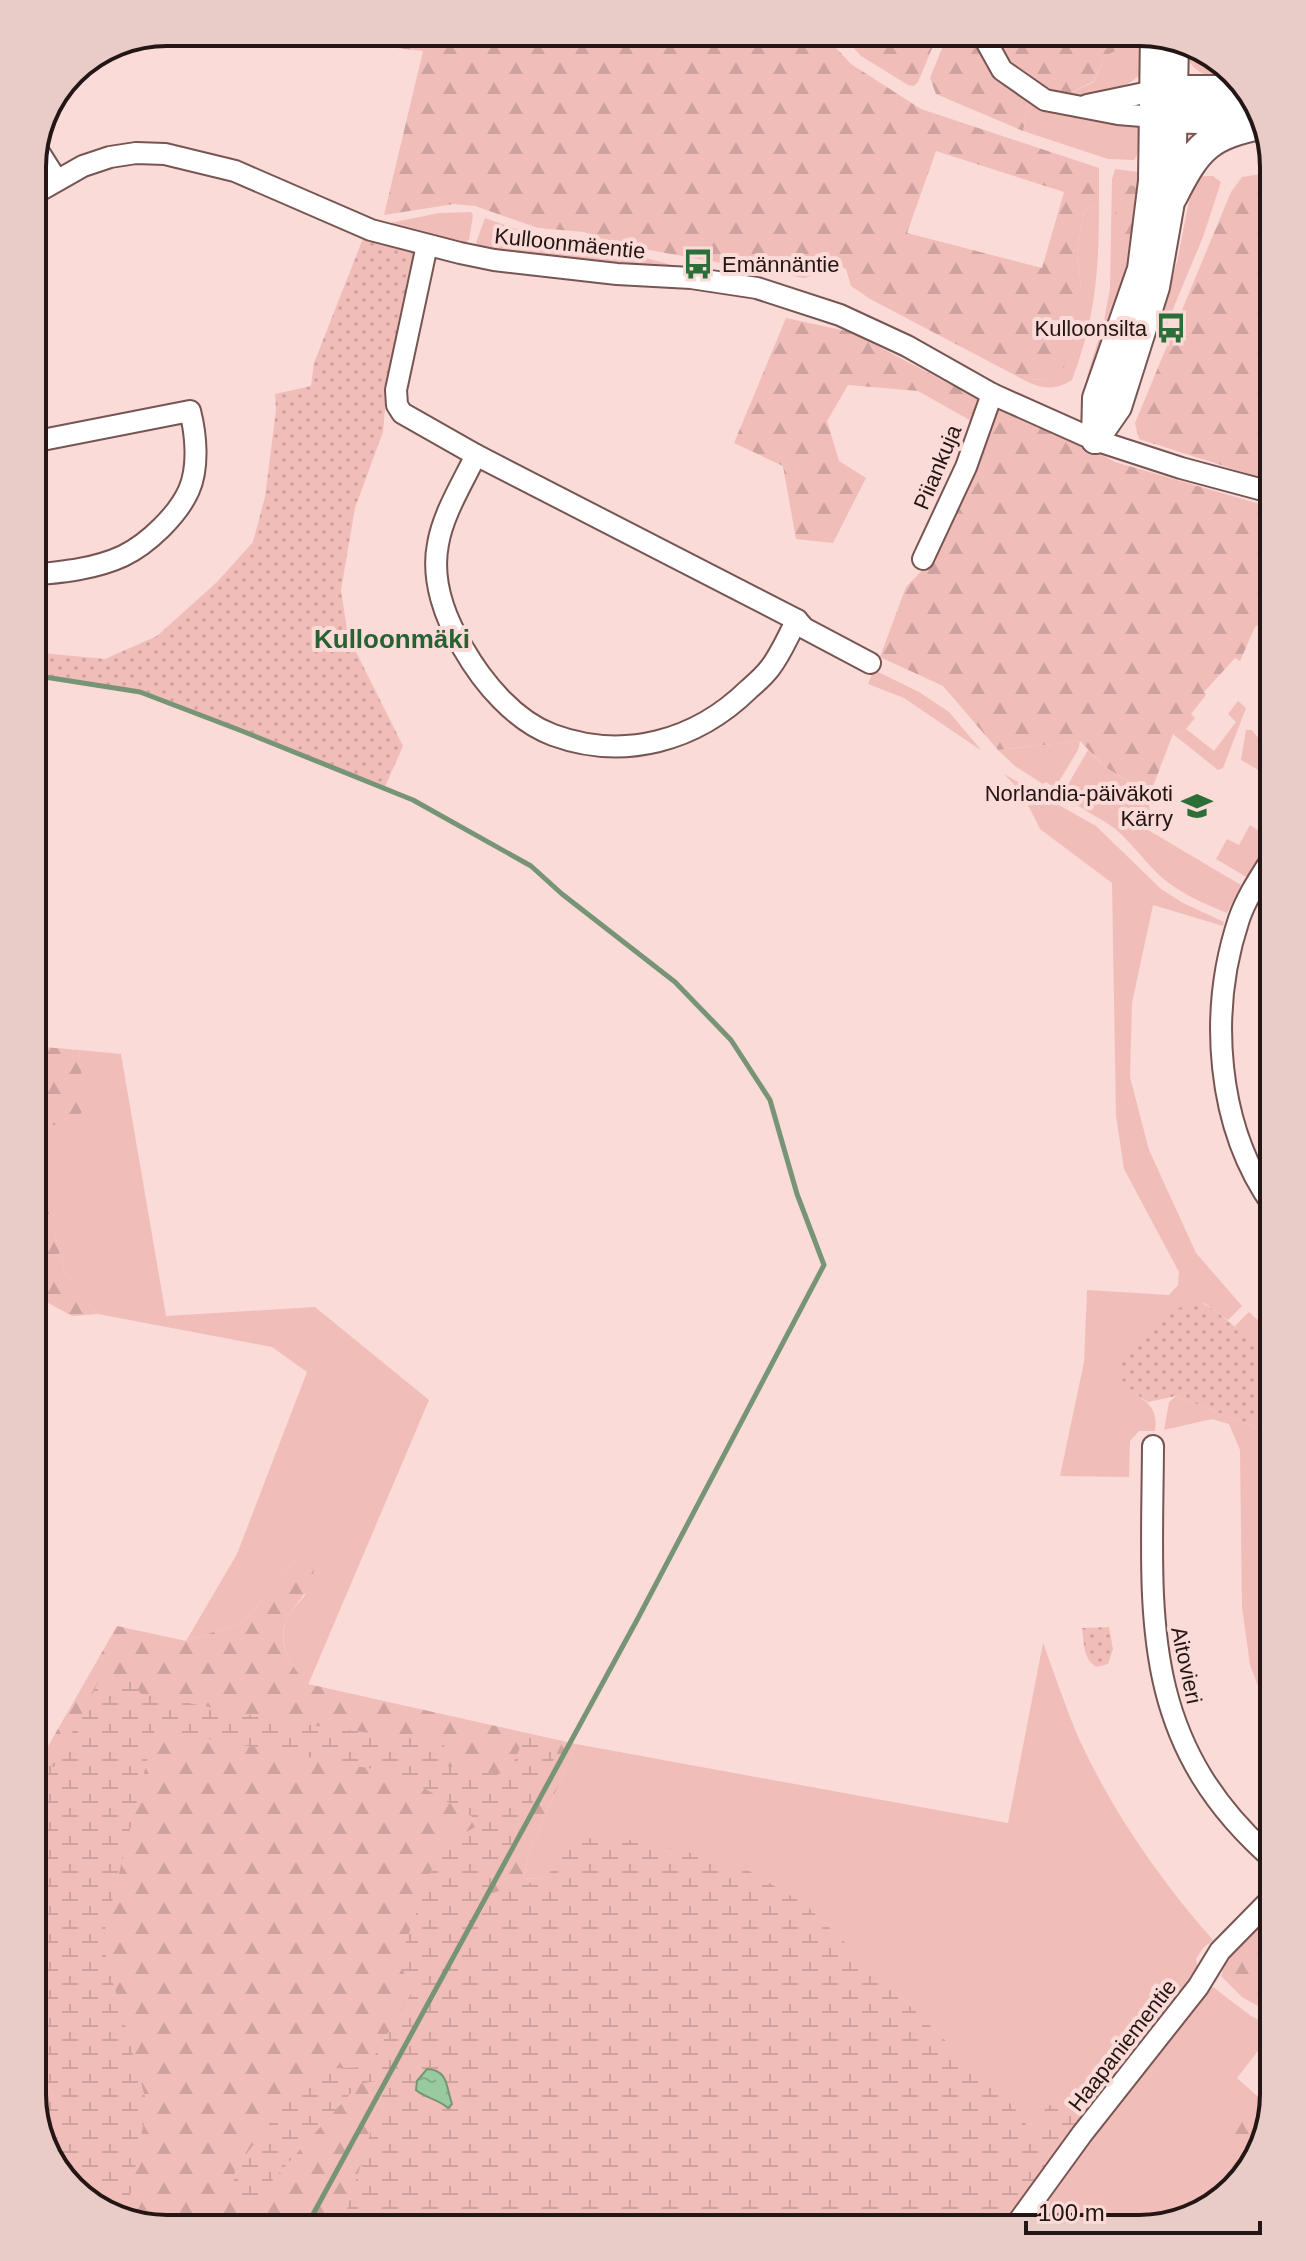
<svg xmlns="http://www.w3.org/2000/svg" width="1306" height="2261" font-family="Arial,sans-serif">
  <defs>
    <pattern id="forest-firs" width="22" height="20" patternUnits="userSpaceOnUse" patternTransform="scale(2)"><rect width="22" height="20" fill="#f1bdb9"/><path d="M5 1l3.5 6h-7zM16 11l3.5 6h-7z" fill="#cea29e"/></pattern>
    <pattern id="wetland-marsh" width="20" height="14" patternUnits="userSpaceOnUse" patternTransform="scale(2)"><rect width="20" height="14" fill="#f1bdb9"/><path d="M1 5h8M5 5V1M11 12h8M15 12V8" fill="none" stroke="#cea29e"/></pattern>
    <pattern id="park-dots" width="8" height="8" patternUnits="userSpaceOnUse" patternTransform="scale(2)"><rect width="8" height="8" fill="#f1bdb9"/><path d="M2 2h.1M6 6h.1" fill="none" stroke="#cea29e" stroke-width="1.8" stroke-linecap="round"/></pattern>
    <pattern id="water-ripples" width="26" height="14" patternUnits="userSpaceOnUse" patternTransform="scale(2)"><rect width="26" height="14" fill="#9acb9f"/><path d="M2 4q2-2 4 0t4 0M15 11q2-2 4 0t4 0" fill="none" stroke="#85ae88"/></pattern>
  </defs>
  <rect width="100%" height="100%" fill="#fadbd8"/>
  <g fill="#f1bdb9">
    <path d="M1138,32H1147L1143,72C1122,93 1095,95 1066,95L1094,82L1105,56L1139,40Z"/>
    <path d="M1185,45L1214,55L1234,78C1208,77 1188,75 1185,45Z"/>
    <polygon points="1029,100 1133,123 1139,129 1144,144 1134,160 1108,159 1023,131"/>
    <polygon points="1115,169 1146,173 1134,257 1087,386 1086,380 1104,321 1110,288 1112,179"/>
    <polygon points="1194,176 1213,176 1221,182 1203,237 1166,326 1168,312 1163,310 1177,262"/>
    <path d="M1099,202C1099,269 1096,317 1072,380C1054,391 1042,389 1024,380L1050,379L1081,285L1077,253L1084,211Z"/>
    <polygon points="471,212 473,215 469,240 464,243 385,224 439,213"/>
    <polygon points="485,218 524,232 575,239 672,265 651,269 481,247 476,243"/>
    <polygon points="874,670 919,692 949,712 982,751 904,698 868,684"/>
    <polygon points="1238,701 1246,708 1223,768 1218,770 1173,734 1186,729 1214,751 1236,722 1228,714"/>
    <polygon points="1246,730 1252,730 1273,757 1260,771 1241,760"/>
    <polygon points="1080,741 1078,750 1055,788 1046,782 1043,784 1015,766 998,750"/>
    <path d="M1088,750L1105,767L1150,794L1148,830L1241,885L1227,913C1203,903 1176,892 1157,873C1142,858 1130,841 1114,828C1101,818 1071,804 1063,793Z"/>
    <path d="M1004,774L1096,826L1161,889L1183,903L1224,922L1223,926L1153,905L1132,1003L1130,1077L1149,1150L1196,1253L1242,1306L1228,1320L1204,1303L1133,1392C1150,1403 1158,1411 1155,1431H1139L1130,1441L1129,1477L1060,1476L1084,1362L1087,1290L1169,1295L1178,1285L1179,1272L1124,1169L1116,1116L1112,883L1040,829L1022,793Z"/>
    <polygon points="1274,817 1274,837 1248,878 1216,859 1227,839 1239,845 1250,825 1259,831"/>
    <path d="M79,1050L121,1054L166,1316L315,1307L429,1400L308,1685C292,1668 277,1645 286,1621C289,1612 300,1602 305,1595L295,1560L244,1622L186,1641L237,1554L307,1372L272,1347L98,1314L65,1273L37,1169H32V1125H68L84,1109Z"/>
    <polygon points="1249,1312 1274,1335 1274,1374 1235,1326"/>
    <polygon points="1176,1396 1263,1430 1274,1420 1274,1728 1250,1665 1242,1607 1240,1450 1229,1424 1212,1419 1164,1430 1169,1402"/>
    <path d="M1043,1643C1055,1675 1066,1709 1080,1741C1114,1814 1160,1880 1213,1940L1203,1948L1196,1959L1199,1977L1086,2123L1043,2102L1048,2119L1045,2135L1033,2134L1013,2106L806,1905L568,1846L545,1879L523,1878L530,1851L576,1744L1008,1823Z"/>
    <path d="M1213,1987L1251,2016L1274,2027V2044L1270,2053L1258,2051L1237,2078L1264,2102C1229,2126 1235,2139 1242,2177L1198,2215L1139,2229H1020L1201,1991Z"/>
  </g>
  <g fill="url(#forest-firs)" fill-rule="evenodd">
    <path d="M1138,32L1139,40L1105,56L1094,81L1066,95C1029,82 1012,68 993,34Z"/>
    <polygon points="938,34 918,82 914,86 908,85 861,56 842,35"/>
    <polygon points="948,34 970,34 972,41 1001,81 1029,100 1023,131 936,94 930,78"/>
    <path d="M824,35L851,64L921,109L1099,168V202L1084,211L1077,253L1081,285L1064,367L1050,379L1024,380L870,299L851,286L846,269L832,264L821,273L804,278L616,244L584,232L538,228L475,206L454,204L384,215L423,51L326,40ZM936,151L1064,192L1042,268L907,233Z"/>
    <polygon points="1274,172 1274,482 1139,439 1135,423 1231,192 1242,177"/>
    <polygon points="1125,184 1137,187 1143,197 1134,257 1120,252 1116,241 1115,188"/>
    <polygon points="786,318 851,332 940,379 1071,438 1115,462 1274,508 1274,608 1265,614 1267,619 1255,627 1240,661 1235,658 1204,692 1206,695 1191,714 1195,718 1186,729 1173,734 1150,794 1105,767 1080,741 998,750 943,686 880,657 906,587 932,560 989,431 918,391 848,385 827,421 839,461 866,478 833,543 796,539 783,466 734,443"/>
    <polygon points="32,1046 79,1050 85,1109 69,1125 32,1125"/>
    <polygon points="37,1168 65,1273 98,1314 72,1316 32,1294 32,1169"/>
    <path d="M295,1560L314,1562C315,1587 300,1597 288,1617C274,1641 292,1668 308,1684L576,1744L530,1851L523,1878L545,1879L568,1846L585,1838L629,1840L734,1862L806,1905L1013,2106L1033,2134L1045,2135L1048,2119L1042,2101L1086,2123L1009,2229H159L92,2206L46,2153L32,2094V1761L39,1762L117,1626L186,1641L244,1622Z"/>
    <polygon points="1274,1907 1274,2015 1242,1997 1221,1976 1228,1955"/>
    <polygon points="1264,2102 1270,2107 1251,2168 1242,2177 1234,2134 1246,2114"/>
  </g>
  <polygon fill="url(#wetland-marsh)" points="127,1675 141,1694 287,1722 445,1743 440,1765 508,1775 526,1734 563,1741 488,1894 545,1879 568,1846 585,1838 629,1840 734,1862 806,1905 1013,2106 1033,2134 1045,2135 1048,2119 1042,2101 1086,2123 1009,2229 341,2229 387,2079 359,2084 253,2202 232,2199 235,2169 279,2111 320,2069 368,2067 412,1992 399,1961 440,1846 483,1823 400,1774 155,1729 102,1942 147,2104 129,2202 139,2222 92,2206 46,2153 32,2094 32,1778 39,1762 54,1767 100,1679"/>
  <g fill="url(#park-dots)">
    <polygon points="364,236 419,251 386,397 383,432 355,508 341,590 348,636 403,746 384,789 141,692 32,675 32,652 105,659 157,636 217,582 253,542 265,497 276,410 275,394 311,386 314,363"/>
    <path d="M1195,1300C1217,1307 1270,1354 1274,1376C1277,1390 1274,1406 1274,1420L1263,1430L1176,1396L1148,1402L1133,1392L1121,1379C1121,1373 1120,1366 1122,1360C1129,1339 1174,1309 1195,1300Z"/>
    <path d="M1109,1627L1113,1649L1108,1664L1097,1667C1083,1660 1084,1643 1082,1628Z"/>
  </g>
  <path fill="url(#water-ripples)" stroke="#779576" stroke-width="2" d="M427,2069C449,2070 446,2088 452,2104L448,2108C438,2099 425,2098 416,2090L417,2081Z"/>
  <g fill="none" stroke-linecap="round" stroke-linejoin="round">
    <polyline stroke="#779576" stroke-width="5" points="32,675 140,692 242,731 413,800 531,866 562,894 675,982 731,1040 770,1100 797,1194 824,1265 637,1620 305,2229"/>
    <g stroke="#765552" stroke-width="24">
      <g id="minor">
        <polyline points="982,34 1002,70 1045,100 1118,114 1154,117"/>
        <polyline points="1087,105 1154,91"/>
        <polyline points="37,149 56,179"/>
        <polyline points="32,195 83,166 110,157 136,153 165,154 235,171 371,230 460,253 494,260 617,274 691,278 757,288 840,315 907,346 992,394 1095,440 1181,468 1274,493"/>
        <polyline points="427,245 396,390 397,405 402,413 476,455 797,620 804,628 870,663"/>
        <path d="M476,455C463,482 443,514 438,544C431,580 445,618 463,648C483,683 515,721 553,735C624,761 696,741 749,689C756,683 764,676 770,668C781,654 788,636 797,620"/>
        <polyline points="923,559 966,467 992,394"/>
        <path d="M32,575C63,572 95,569 123,556C148,544 178,515 189,490C199,467 196,434 190,411L32,442"/>
        <path d="M1274,1207C1216,1127 1208,1012 1239,919C1247,896 1261,876 1274,855"/>
        <path d="M1153,1446C1152,1612 1136,1740 1274,1860"/>
        <polyline points="1013,2229 1082,2134 1198,1987 1220,1951 1274,1896"/>
      </g>
    </g>
    <g stroke="#765552" stroke-width="30">
      <g id="major">
        <polyline points="1095,440 1096,398 1141,269 1152,181 1154,34"/>
        <polyline points="1095,440 1118,407 1156,287 1172,196 1175,41"/>
      </g>
    </g>
    <g stroke="#765552" stroke-width="34">
      <g id="highway">
        <polyline points="1154,91 1245,91"/>
        <polyline points="1154,117 1244,119"/>
        <path d="M1172,196C1197,146 1209,134 1264,123"/>
      </g>
    </g>
    <use href="#minor" stroke="#fff" stroke-width="20"/>
    <use href="#major" stroke="#fff" stroke-width="26"/>
    <use href="#highway" stroke="#fff" stroke-width="30"/>
  </g>
  <defs>
    <g id="bus-bare" transform="scale(2.4)"><path d="M-5-6H5V4H4V6H2V4H-2V6H-4V4H-5ZM-3.5-4V0h7V-4ZM-3.5 1.2v1.5H-2V1.2ZM2 1.2v1.5H3.5V1.2Z" fill="#2c6e38" stroke="#fadbd8" stroke-width="2.5" paint-order="stroke"/></g>
    <g id="school-bare" transform="scale(2.4)"><path d="M0-5L7-2L0 1L-7-2ZM-4 1L0 2.5L4 1V4Q0 6-4 4Z" fill="#2c6e38" stroke="#fadbd8" stroke-width="2.5" paint-order="stroke"/></g>
  </defs>
  <g fill-rule="evenodd">
    <use href="#bus-bare" x="698" y="264"/>
    <use href="#bus-bare" x="1171" y="328"/>
    <use href="#school-bare" x="1197" y="806"/>
  </g>
  <g text-anchor="middle" stroke-width="8" stroke-linejoin="round" paint-order="stroke">
    <g font-size="22" fill="#241615" stroke="#fadbd8">
      <text transform="translate(570 243) rotate(6)" y="8">Kulloonmäentie</text>
      <text transform="translate(937 467) rotate(-67)" y="8">Piiankuja</text>
      <text transform="translate(1187 1665) rotate(78)" y="8">Aitovieri</text>
      <text transform="translate(1122 2045) rotate(-52)" y="8">Haapaniementie</text>
    </g>
    <g font-size="22" fill="#241615" stroke="#fadbd8" text-anchor="end">
      <text x="722" y="272" text-anchor="start">Emännäntie</text>
      <text x="1147" y="336">Kulloonsilta</text>
      <text x="1173" y="801">Norlandia-päiväkoti<tspan x="1173" dy="25">Kärry</tspan></text>
    </g>
    <g font-size="26" font-weight="bold" fill="#276332" stroke="#fadbd8">
      <text x="392" y="648">Kulloonmäki</text>
    </g>
  </g>
  <path d="M0 0H1306V2261H0ZM167 46H1139A121 121 0 0 1 1260 167V2094A121 121 0 0 1 1139 2215H167A121 121 0 0 1 46 2094V167A121 121 0 0 1 167 46Z" fill="#e9cbc8" fill-rule="evenodd"/>
  <path fill="none" stroke="#241615" stroke-width="4" d="M167 46H1139A121 121 0 0 1 1260 167V2094A121 121 0 0 1 1139 2215H167A121 121 0 0 1 46 2094V167A121 121 0 0 1 167 46Z"/>
  <path d="M1026 2221v12h234v-12" fill="none" stroke="#241615" stroke-width="4"/>
  <text x="1038" y="2221" font-size="24" fill="#241615" stroke="#fadbd8" stroke-width="6" paint-order="stroke">100 m</text>
</svg>
